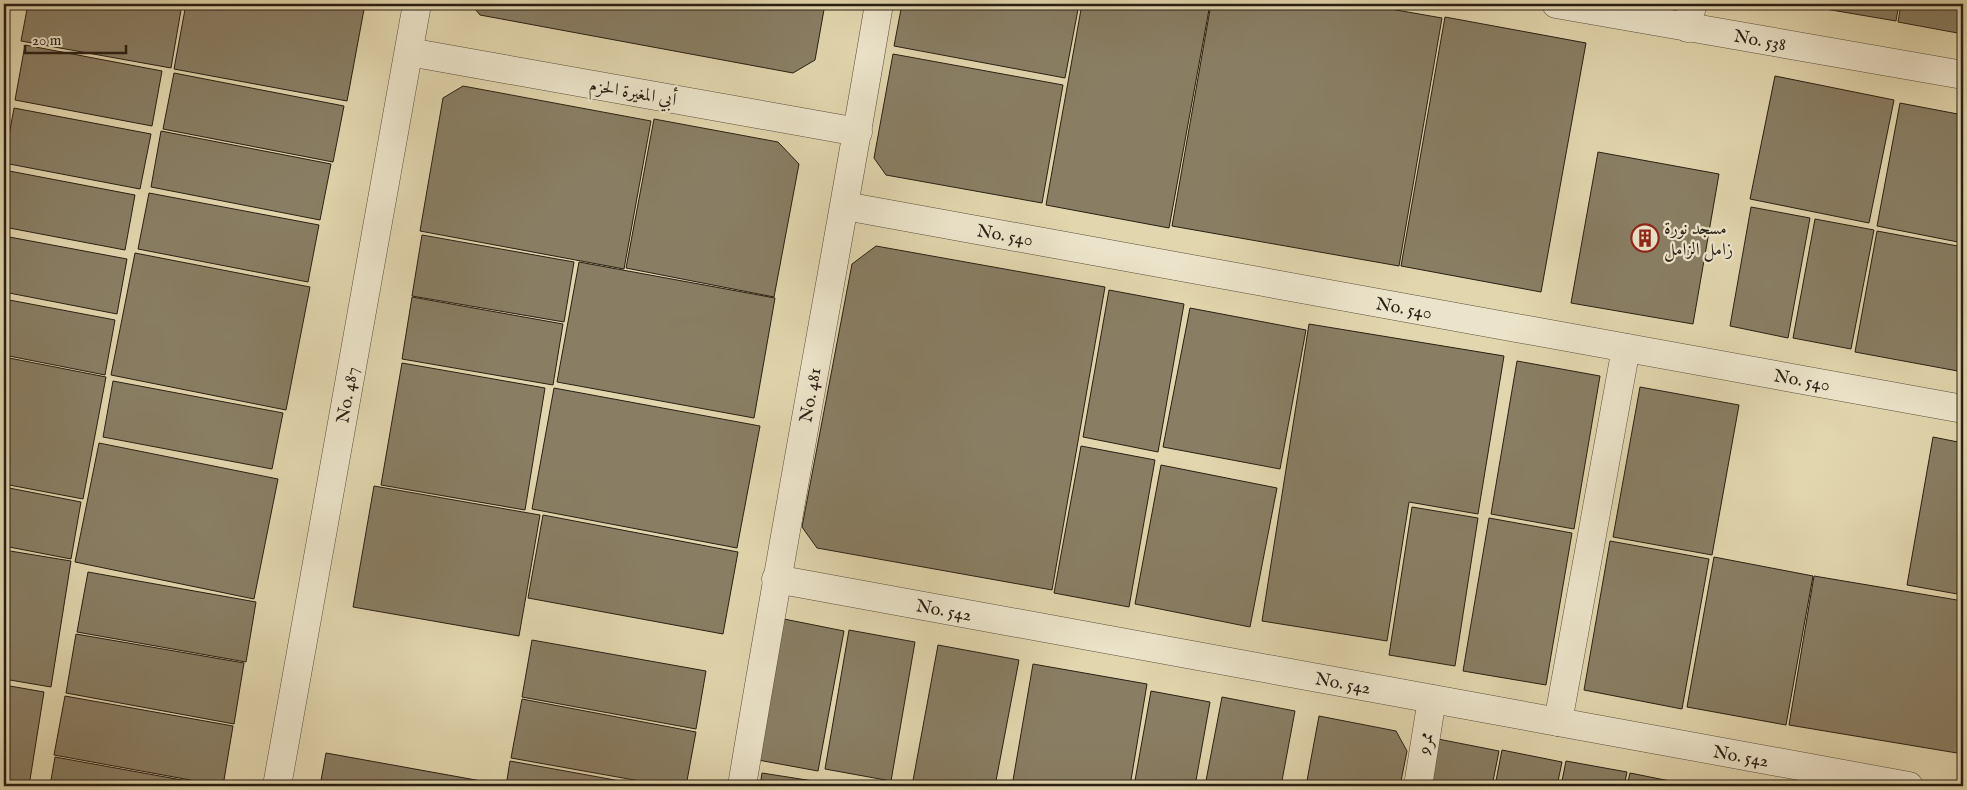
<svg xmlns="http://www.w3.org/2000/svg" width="1967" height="790" font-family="'IM FELL English',Amiri,serif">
  <rect width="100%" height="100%" fill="#e2d6ae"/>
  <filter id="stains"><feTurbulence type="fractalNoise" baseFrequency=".004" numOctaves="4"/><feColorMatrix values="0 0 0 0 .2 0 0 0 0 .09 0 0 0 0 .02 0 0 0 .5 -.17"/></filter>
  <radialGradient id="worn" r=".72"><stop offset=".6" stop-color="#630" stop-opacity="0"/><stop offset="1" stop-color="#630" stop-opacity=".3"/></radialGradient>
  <g fill="#897e64" stroke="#281f13">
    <polygon points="28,4 182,4 171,68 21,41"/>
    <polygon points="186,4 365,4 347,101 174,69"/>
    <polygon points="471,4 825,4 815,60 793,73 480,15"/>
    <polygon points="902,4 1079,4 1065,78 894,46"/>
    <polygon points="1082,4 1210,4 1169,228 1046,205"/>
    <polygon points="1211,4 1362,4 1442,18 1399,266 1172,226"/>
    <polygon points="1796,4 1899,4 1896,21"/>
    <polygon points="1901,4 1963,4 1963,34 1898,22"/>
    <polygon points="1445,17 1586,43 1541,292 1401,266"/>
    <polygon points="25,45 162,71 152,126 15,100"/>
    <polygon points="893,54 1063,85 1042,203 886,175 874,158"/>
    <polygon points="174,73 344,106 333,162 163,129"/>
    <polygon points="1775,76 1894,100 1869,223 1750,199"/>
    <polygon points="463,86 651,121 624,269 420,231 443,98"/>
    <polygon points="1900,103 1963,115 1963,243 1877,226"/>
    <polygon points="14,108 151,134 140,189 4,163"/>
    <polygon points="654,119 778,142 799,164 774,297 626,268"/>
    <polygon points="161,131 331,164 320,220 151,187"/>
    <polygon points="1598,152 1719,174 1693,324 1571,303"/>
    <polygon points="4,170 135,195 125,250 4,227"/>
    <polygon points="149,193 319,225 308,282 138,249"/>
    <polygon points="1751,207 1810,218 1788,338 1730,326"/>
    <polygon points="1815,219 1874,230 1851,349 1793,338"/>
    <polygon points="1877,231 1963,247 1963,372 1855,352"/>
    <polygon points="422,235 574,262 564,322 412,296"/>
    <polygon points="4,236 127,259 117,314 4,292"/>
    <polygon points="876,246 1105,287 1052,590 817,548 802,527 852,264"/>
    <polygon points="135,253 310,287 286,410 111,375"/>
    <polygon points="579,262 775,298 754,418 557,382"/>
    <polygon points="1109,290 1184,304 1158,452 1083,437"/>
    <polygon points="412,297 563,324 553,385 402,359"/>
    <polygon points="4,299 115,320 105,375 4,355"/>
    <polygon points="1190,308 1306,330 1280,469 1163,447"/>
    <polygon points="1309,324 1504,356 1478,514 1409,502 1387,641 1262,621"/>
    <polygon points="4,357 106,377 83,499 4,484"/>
    <polygon points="1517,361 1600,376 1574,529 1491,514"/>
    <polygon points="402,363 545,388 525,510 381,485"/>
    <polygon points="113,381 283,413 272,469 103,437"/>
    <polygon points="1640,387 1739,405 1712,555 1613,537"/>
    <polygon points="554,388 760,426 737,548 532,509"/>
    <polygon points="1933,437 1963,443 1963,595 1907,585"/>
    <polygon points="99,443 278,479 254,599 75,562"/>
    <polygon points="1081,446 1155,460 1129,607 1054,593"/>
    <polygon points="1161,465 1277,488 1250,627 1135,604"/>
    <polygon points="374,486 540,515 519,636 353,607"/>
    <polygon points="4,487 81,502 71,559 4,546"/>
    <polygon points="1412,507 1478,518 1455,666 1389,655"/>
    <polygon points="543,515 738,552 723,634 528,598"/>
    <polygon points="1489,518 1572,533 1546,685 1463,671"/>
    <polygon points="1610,541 1709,559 1682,709 1584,690"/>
    <polygon points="4,550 71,561 51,687 4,679"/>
    <polygon points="1714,557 1813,576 1786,725 1687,707"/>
    <polygon points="88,572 256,602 246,662 77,632"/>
    <polygon points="1814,576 1963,601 1963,754 1789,725"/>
    <polygon points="784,619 844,631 818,771 758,760"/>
    <polygon points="849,630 915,642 891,781 825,769"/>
    <polygon points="76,634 244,663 234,724 66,693"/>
    <polygon points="532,640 706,671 696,729 522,697"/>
    <polygon points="938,645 1019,660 995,786 912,786"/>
    <polygon points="1033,664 1147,684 1130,786 1012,786"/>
    <polygon points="4,685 44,692 29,786 4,786"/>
    <polygon points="1151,691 1210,702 1195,786 1134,786"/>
    <polygon points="65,696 233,726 223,786 54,755"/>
    <polygon points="1222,697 1295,711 1281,786 1205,786"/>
    <polygon points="522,699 696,732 686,786 668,786 511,758"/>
    <polygon points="1319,716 1396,731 1407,751 1400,786 1306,786"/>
    <polygon points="1438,739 1499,751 1492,786 1429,786"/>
    <polygon points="1502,750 1562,762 1557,786 1495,786"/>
    <polygon points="326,753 498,784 497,786 320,786"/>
    <polygon points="55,757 215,786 50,786"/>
    <polygon points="510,761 648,786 506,786"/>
    <polygon points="1566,761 1627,772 1624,786 1561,786"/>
    <polygon points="762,773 845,786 760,786"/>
    <polygon points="1630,773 1690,785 1690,786 1627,786"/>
  </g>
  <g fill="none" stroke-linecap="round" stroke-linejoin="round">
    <g stroke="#564d3a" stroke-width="29">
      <g id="minor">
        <polyline points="1556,4 1963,75"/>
        <polyline points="1688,28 1692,4"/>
        <polyline points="409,52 858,132"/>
        <polyline points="845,206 1963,409"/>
        <polyline points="776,579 1909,786"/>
        <polyline points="1558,722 1626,348"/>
        <polyline points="277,786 417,4"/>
        <path d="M742,786C785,525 835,265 879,4"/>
        <polyline points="1418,786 1432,699"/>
      </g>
    </g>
    <use href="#minor" stroke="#ece4ca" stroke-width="28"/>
  </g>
  <defs>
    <g id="building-ring" transform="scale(1.4375)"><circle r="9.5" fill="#ece4ca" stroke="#8f2418" stroke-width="1.5"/><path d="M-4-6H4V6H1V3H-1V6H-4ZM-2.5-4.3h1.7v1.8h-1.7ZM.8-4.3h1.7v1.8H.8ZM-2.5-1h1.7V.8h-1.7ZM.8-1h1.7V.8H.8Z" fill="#8f2418"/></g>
  </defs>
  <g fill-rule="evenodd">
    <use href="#building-ring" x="1645" y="238"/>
  </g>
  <g text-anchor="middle" stroke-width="4.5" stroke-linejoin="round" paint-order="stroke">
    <g font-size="18" fill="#281f13" stroke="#ece4ca">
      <text transform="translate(1760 40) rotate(10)" y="6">No. 538</text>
      <text transform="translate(633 92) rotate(10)" y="6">أبي المغيرة الحزم</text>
      <text transform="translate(1005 235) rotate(10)" y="6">No. 540</text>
      <text transform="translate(1404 308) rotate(10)" y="6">No. 540</text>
      <text transform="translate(1802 380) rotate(10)" y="6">No. 540</text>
      <text transform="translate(347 395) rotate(-80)" y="6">No. 487</text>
      <text transform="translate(810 395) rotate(-80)" y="6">No. 481</text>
      <text transform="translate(944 610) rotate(10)" y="6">No. 542</text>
      <text transform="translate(1343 683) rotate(10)" y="6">No. 542</text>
      <text transform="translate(1425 743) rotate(-81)" y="6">ممر9</text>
      <text transform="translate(1741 756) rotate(10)" y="6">No. 542</text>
    </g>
    <g font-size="18" fill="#281f13" stroke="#ece4ca" text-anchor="start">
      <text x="1664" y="234">مسجد نورة<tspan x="1664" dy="21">زامل الزامل</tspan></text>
    </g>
  </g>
  <rect width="1967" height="790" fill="none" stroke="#e2d6ae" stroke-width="20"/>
  <rect x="5" y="5" width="1957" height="780" fill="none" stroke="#281f13" stroke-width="2.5"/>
  <rect x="10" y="10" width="1947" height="770" fill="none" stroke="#281f13"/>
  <path d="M25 45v8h101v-8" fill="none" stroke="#281f13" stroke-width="2.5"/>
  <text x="32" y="45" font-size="15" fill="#281f13" stroke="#ece4ca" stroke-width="4" paint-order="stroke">20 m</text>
  <rect width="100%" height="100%" filter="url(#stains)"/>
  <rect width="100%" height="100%" fill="url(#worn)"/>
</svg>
